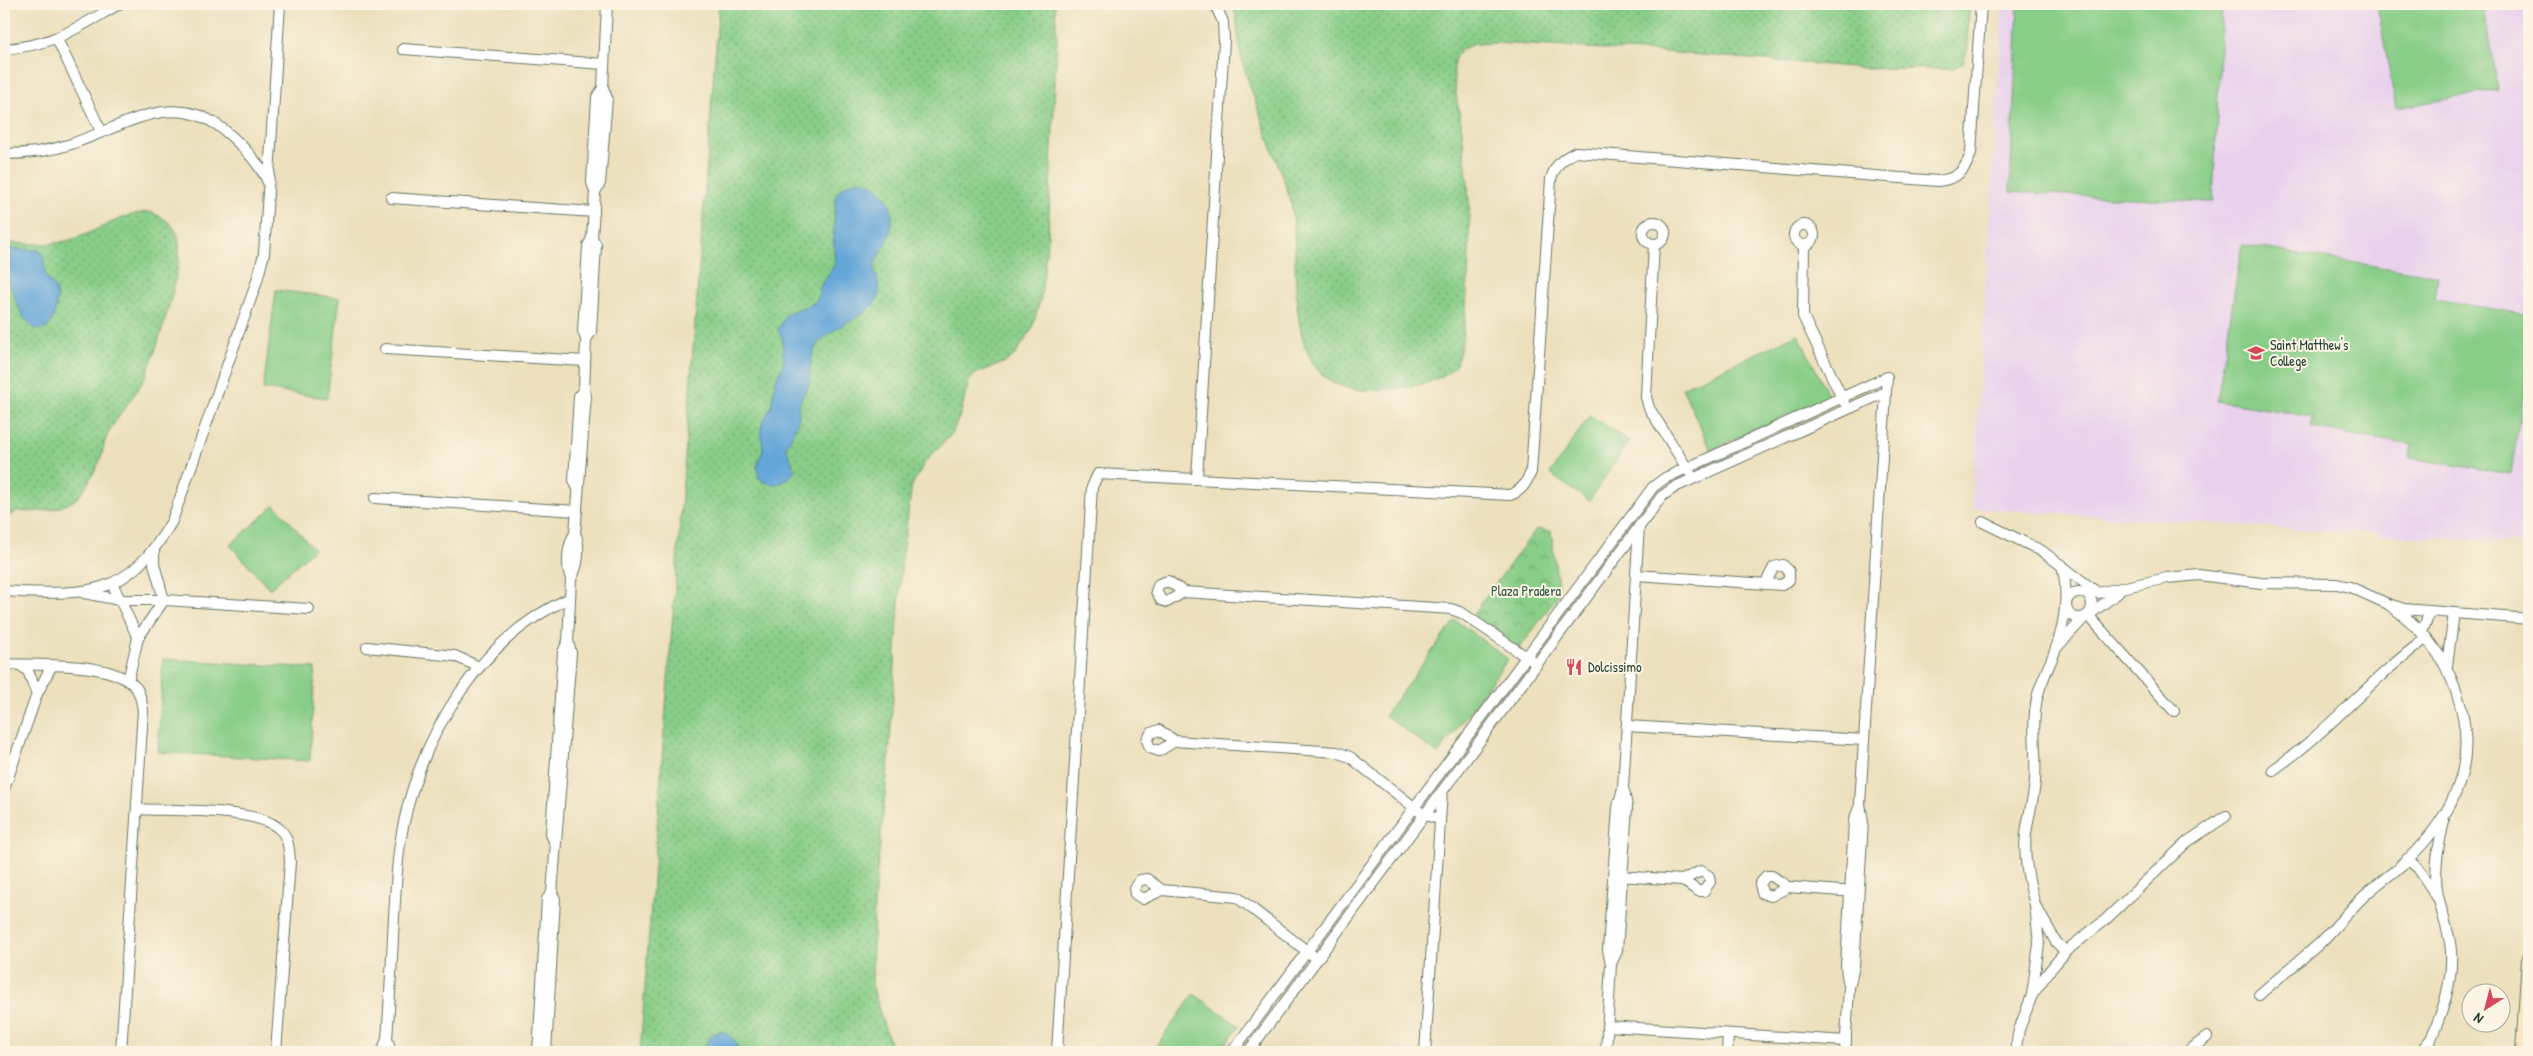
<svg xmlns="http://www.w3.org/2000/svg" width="2533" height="1056" font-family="'Patrick Hand',sans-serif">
  <defs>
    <pattern id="grass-dots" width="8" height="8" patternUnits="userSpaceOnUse" patternTransform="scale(1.25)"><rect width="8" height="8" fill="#89ce88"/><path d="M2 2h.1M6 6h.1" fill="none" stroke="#6fa870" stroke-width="1.8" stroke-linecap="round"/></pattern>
    <pattern id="park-crowns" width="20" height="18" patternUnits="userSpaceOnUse" patternTransform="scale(1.25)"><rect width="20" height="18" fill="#89ce88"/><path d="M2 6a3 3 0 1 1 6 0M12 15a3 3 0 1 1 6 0" fill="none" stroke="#6fa870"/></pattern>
  </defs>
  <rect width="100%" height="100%" fill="#fcf5e5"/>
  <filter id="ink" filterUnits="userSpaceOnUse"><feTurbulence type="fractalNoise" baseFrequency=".02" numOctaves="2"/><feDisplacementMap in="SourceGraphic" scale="10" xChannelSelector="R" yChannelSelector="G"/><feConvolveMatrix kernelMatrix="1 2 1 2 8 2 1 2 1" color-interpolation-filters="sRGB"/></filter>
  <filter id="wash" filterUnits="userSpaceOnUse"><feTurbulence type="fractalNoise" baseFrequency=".0096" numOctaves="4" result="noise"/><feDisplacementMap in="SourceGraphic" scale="20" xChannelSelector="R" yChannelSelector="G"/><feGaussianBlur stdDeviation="1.12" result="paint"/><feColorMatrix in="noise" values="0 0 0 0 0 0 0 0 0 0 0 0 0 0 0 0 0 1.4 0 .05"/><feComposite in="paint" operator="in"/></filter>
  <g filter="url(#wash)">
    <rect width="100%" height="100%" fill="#ece0bd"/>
    <polygon fill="#e9d1ed" points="2003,4 2529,4 2529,544 1972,508"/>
    <g fill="url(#grass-dots)" stroke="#54865e">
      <polygon points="719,4 1055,4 1057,40 1048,236 1041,297 1032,329 1015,355 1006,362 975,374 969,382 959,418 951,435 925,462 912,485 902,557 889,758 874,900 872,984 881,1017 890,1043 896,1052 640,1052"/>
      <path d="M1233,4H1969L1968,47L1963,63L1952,69L1865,68L1662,52L1492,43C1479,44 1464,43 1456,56C1449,68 1460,113 1462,129C1464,153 1468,176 1469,200C1471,226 1468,350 1454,367C1451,371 1445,375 1440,377C1420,388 1394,389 1371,390C1271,394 1305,258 1290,199C1286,185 1280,171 1275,157C1264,126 1253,96 1243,65C1237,45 1239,23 1233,4Z"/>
      <path d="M150,212C162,217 173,222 178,236C186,260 157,350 146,375C136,396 118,414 107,436C104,443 103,450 101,458C98,466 84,491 78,497C63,511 35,513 17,511L4,519V243C23,243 43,246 62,242C93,236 118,213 150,212Z"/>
    </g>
    <polygon fill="url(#park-crowns)" stroke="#54865e" points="1536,529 1551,531 1559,594 1520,648 1472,616"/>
    <g fill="#89ce88" stroke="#54865e">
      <polygon points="2018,4 2222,4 2213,202 2010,192"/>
      <polygon points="2377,4 2482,4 2498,90 2396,108"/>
      <polygon points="2242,245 2438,276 2435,299 2529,315 2529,359 2511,474 2410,458 2412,445 2311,428 2312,416 2217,401"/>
      <polygon points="276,290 340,298 327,398 263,389"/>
      <polygon points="1798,334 1829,396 1711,450 1682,388"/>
      <polygon points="1590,415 1629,441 1589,501 1550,474"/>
      <polygon points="275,505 314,549 270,589 230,545"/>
      <polygon points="1455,620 1508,659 1438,754 1385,715"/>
      <polygon points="163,659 315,668 310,761 158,752"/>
      <polygon points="1194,994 1239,1026 1220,1052 1152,1052"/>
    </g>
    <g fill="#63a6d8" stroke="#417286">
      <path d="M861,180C894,190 899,219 884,247C881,253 876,258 875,264C873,277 885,288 876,301C862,321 824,328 814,350C809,361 811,373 809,384C807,392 800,398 799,404C798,408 799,412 799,416C797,428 791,437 786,447L795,471C786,484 771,489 759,478L757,466L763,450L761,428L764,419L771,408L775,382L784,363L782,338L778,330L787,313L813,304L817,300L821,285L835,264C833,257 834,198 837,193C843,185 852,182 861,180Z"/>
      <path d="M10,249L39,250C45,257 44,264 45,272C46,279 52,283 55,289C60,298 54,323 46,329H35L23,317L4,272V251Z"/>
      <path d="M723,1031L735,1041L739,1052H702C707,1041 710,1033 723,1031Z"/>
    </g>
  </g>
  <g filter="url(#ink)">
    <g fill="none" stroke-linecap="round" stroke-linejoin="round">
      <g stroke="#677664" stroke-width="12">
        <g id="street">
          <polyline points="57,39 101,131"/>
          <path d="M4,49C55,45 77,28 119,4"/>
          <polyline points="403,49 604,64"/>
          <polyline points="603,88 607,98 600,183 595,192 592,182 597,97 603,88 607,4"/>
          <path d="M4,154C26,154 50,151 71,144C129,125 176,86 230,135C246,149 259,163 268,182"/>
          <polyline points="391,198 594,212"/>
          <circle cx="1654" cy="233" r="11"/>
          <circle cx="1804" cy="235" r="10"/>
          <polyline points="592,238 595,192"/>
          <polyline points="1654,244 1646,397 1649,408 1690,473"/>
          <polyline points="1804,245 1803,316 1844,402"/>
          <polyline points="385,349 585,361"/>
          <polyline points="584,390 586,339 591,332 596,245 592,238 588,246 583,331 586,339"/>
          <polyline points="1197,478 1224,41 1223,22 1215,4"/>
          <polyline points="375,498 577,511"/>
          <polyline points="1983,522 2042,551 2098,593 2167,578 2199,575 2261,583 2337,584 2350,587 2388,604"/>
          <polyline points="575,533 586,396 584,390 579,396 574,480 578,489"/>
          <polyline points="1636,575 1782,585 1789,580 1789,571 1783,565 1774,567 1765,584"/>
          <polyline points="112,583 138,638"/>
          <path d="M4,591C84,595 127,600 172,521L256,284L264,254L280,4"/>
          <circle cx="2079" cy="605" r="13"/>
          <polyline points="1184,592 1167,602 1161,600 1156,591 1159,584 1168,581 1184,592 1451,609 1462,613 1531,660"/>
          <polyline points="84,593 120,600 164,600 309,609"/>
          <polyline points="2088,615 2174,711"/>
          <polyline points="2422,632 2430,611"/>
          <path d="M568,641L571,579C578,567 581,546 575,533C567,546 566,566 571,579"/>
          <polyline points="2058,646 2082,620 2118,593"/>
          <polyline points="367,647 455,656 479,667"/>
          <path d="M4,664C37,666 116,660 137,689C141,696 142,704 143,711L121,1052"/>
          <polyline points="20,665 28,671 37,694"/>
          <polyline points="2447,665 2454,613"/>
          <polyline points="128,681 138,638 164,600 154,564 154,548"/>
          <polyline points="1627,726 1864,740"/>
          <polyline points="1175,741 1159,751 1150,748 1147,740 1151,733 1159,730 1175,741 1337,752 1350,757 1424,815 1440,819"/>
          <path d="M2273,770C2330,731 2371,678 2427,638"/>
          <polyline points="4,789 37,694 52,665"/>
          <path d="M137,809C169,811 254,808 277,827C289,835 289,849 290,862L276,1052"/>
          <polyline points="2407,859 2418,868 2437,897"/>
          <polyline points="1617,876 1682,880 1698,891 1704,891 1710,882 1709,876 1701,871 1682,880"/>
          <polyline points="1788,887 1772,876 1766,876 1760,884 1762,893 1771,896 1788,887 1855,892"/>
          <polyline points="1162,890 1143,899 1135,894 1134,888 1140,880 1147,879 1162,890 1237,897 1312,955"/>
          <polyline points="552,893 571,653 568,641 563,652 551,834 555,844"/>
          <path d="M2035,905C2029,882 2023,858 2026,834C2028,816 2034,799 2035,781C2037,753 2031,726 2037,698C2041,681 2049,667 2055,651C2065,625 2069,593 2062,565"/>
          <path d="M2066,952L2056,942L2035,905L2039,944L2032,995C2044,978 2055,962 2071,947L2104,921L2187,842L2226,816"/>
          <polyline points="1611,964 1617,951 1627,807 1624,791"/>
          <polyline points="1848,982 1846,967 1854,821 1860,805"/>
          <path d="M2259,995C2279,977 2300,961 2320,943C2334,929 2347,913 2361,899C2375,885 2391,875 2405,862C2457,813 2481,758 2455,688C2442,652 2419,625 2388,604L2404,609L2529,619"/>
          <polyline points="1607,1026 1846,1041"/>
          <path d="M387,1039C390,998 392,958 394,917C396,886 397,853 404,822C424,730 482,637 570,598"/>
          <path d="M2431,1039C2443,1011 2453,981 2451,950C2449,929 2440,910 2437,890C2434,867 2439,843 2444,821"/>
          <polyline points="382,1052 387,1039 391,1052"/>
          <polyline points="538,1052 547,899 552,893 555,899 546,1052"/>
          <path d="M1057,1052L1092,487L1098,474L1510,495C1522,491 1526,483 1531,472L1551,179C1555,165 1563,158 1576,152L1938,181C1957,179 1965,171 1971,153L1981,4"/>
          <polyline points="1232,1052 1653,487 1665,478 1887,377 1860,804 1863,822 1854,966 1849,988 1845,1052"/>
          <polyline points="1248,1052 1662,496 1675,487 1886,392"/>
          <polyline points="1425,1052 1442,791"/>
          <polyline points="1606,1052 1611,964 1608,950 1618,807 1623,788 1639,526"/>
          <polyline points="1727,1052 1728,1034"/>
          <polyline points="2015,1052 2019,1030 2032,995"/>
          <polyline points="2187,1052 2207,1037"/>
          <polyline points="2420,1052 2431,1039 2428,1052"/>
        </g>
      </g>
      <g stroke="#677664" stroke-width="16">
        <polyline id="secondary" points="2523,1052 2529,958"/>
      </g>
      <use href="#street" stroke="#fff" stroke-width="10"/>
      <use href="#secondary" stroke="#f7e8c3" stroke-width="14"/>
    </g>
  </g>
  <defs>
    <g id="school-bare" transform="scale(1.35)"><path d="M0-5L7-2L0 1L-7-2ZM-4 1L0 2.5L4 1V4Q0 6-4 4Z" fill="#d1495b" stroke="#fcf5e5" stroke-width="2.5" paint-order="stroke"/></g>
    <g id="restaurant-bare" transform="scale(1.35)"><path d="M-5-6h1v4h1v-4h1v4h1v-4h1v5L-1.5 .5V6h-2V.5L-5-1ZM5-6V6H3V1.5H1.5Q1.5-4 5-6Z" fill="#d1495b" stroke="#fcf5e5" stroke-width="2.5" paint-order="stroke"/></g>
  </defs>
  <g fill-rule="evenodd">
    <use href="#school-bare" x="2256" y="353"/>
    <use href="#restaurant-bare" x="1574" y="667"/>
  </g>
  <g text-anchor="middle" stroke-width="4" stroke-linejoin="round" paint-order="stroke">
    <g font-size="14" fill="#1f3d34" stroke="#fcf5e5" text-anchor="start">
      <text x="2270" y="350">Saint Matthew's<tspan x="2270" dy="16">College</tspan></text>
      <text x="1588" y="672">Dolcissimo</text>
    </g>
    <g font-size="14" fill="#345a45" stroke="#fcf5e5">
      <text x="1526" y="596">Plaza Pradera</text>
    </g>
  </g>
  <rect width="2533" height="1056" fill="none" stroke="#fcf5e5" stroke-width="20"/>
  <g transform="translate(2486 1008) rotate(216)"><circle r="24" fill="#fcf5e5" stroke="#a4ab9e"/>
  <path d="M0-4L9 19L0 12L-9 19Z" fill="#d1495b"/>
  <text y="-8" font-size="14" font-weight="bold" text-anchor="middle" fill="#1f3d34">N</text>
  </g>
</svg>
